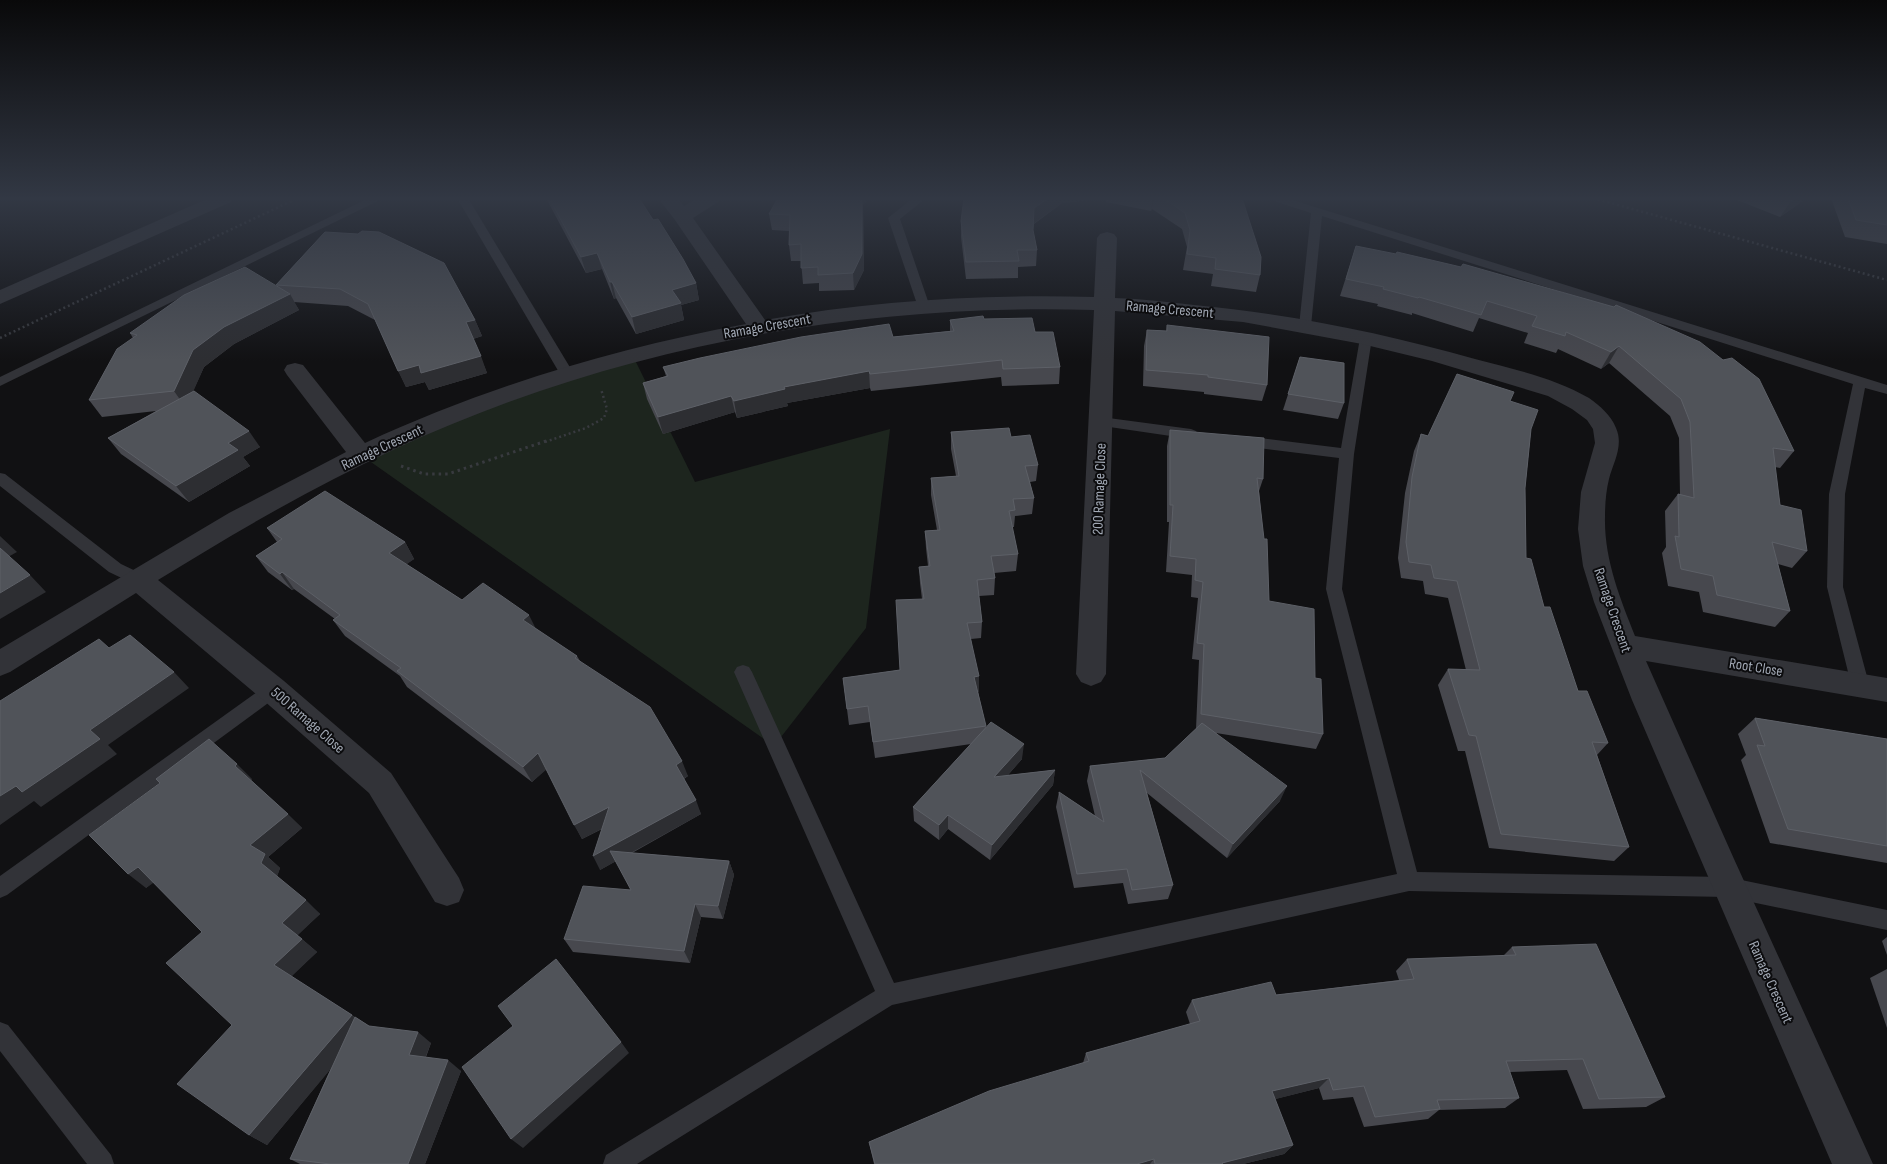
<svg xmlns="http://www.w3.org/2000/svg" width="1887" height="1164" font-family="'Sofia Sans Condensed',sans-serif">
  <rect width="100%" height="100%" fill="#111113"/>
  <polygon fill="#1d251e" points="633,356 695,482 890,429 866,628 774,746 361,455"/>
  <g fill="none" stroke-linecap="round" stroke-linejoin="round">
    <g stroke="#383a3f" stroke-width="2.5" stroke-dasharray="2 3" stroke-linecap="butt">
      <polyline points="1593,198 1887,280"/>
      <polyline points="0,338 298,198"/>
      <polyline points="545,442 586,428 604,418 607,409 601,389"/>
    </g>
    <polyline stroke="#383a3f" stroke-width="3" stroke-dasharray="2.5 4" stroke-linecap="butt" points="401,466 424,474 448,474 549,440"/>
    <g fill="#323338" fill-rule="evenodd">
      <polygon points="369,198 384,198 0,386 0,377"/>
      <polygon points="457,198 468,198 574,374 572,377 567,378 560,374"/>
      <polygon points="913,198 926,198 900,219 930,307 924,311 918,307 888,218"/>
      <polygon points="1270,198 1286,198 1887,385 1887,394 1865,388 1845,494 1843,587 1869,684 1866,689 1860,691 1854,689 1851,684 1827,587 1829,494 1853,384 1322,216 1311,326 1310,329 1300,329 1299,326 1311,213 1271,200"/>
      <polygon points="1366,334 1372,338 1354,454 1342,589 1417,872 1727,877 1887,910 1887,930 1727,897 1409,891 892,1005 637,1164 603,1164 606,1155 875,991 734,672 737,667 743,665 749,667 752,672 894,983 1397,874 1326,589 1339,458 1243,446 1238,444 1236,441 1238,438 1243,436 1341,448 1360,338"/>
      <polygon points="1101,417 1191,429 1196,431 1198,434 1196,437 1191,439 1096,425 1094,422 1096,419"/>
      <polygon points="0,473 5,474 121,564 144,575 146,579 144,583 138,585 132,583 109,572 0,486"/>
      <polygon points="273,683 279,685 282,690 279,695 7,895 0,898 0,876 267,685"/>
      <polygon points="0,1022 8,1025 111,1155 114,1164 87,1164 0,1051"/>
    </g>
    <g fill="#323338" fill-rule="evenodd">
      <polygon points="209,198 233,198 231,202 0,304 0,290"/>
      <path d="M658,198H677L684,206L698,198H720L718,202L693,218L765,320C874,300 984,294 1094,297L1097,238L1100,234L1107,232L1114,234L1117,238L1115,298C1142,299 1168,302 1194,305C1290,314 1383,333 1475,359C1513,369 1555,378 1589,398C1600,406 1611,415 1616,428C1624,446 1613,463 1609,479C1606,491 1605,504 1605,517C1604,559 1620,598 1635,636L1887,678V702L1646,661L1734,859L1873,1164H1832L1632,700L1594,602L1583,566L1578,529L1581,492L1595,443L1593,429L1587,420L1572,409L1548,396L1432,361L1362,344L1243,322L1115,311L1106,674L1101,682L1091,686L1081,682L1076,674L1094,310C852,303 612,348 393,450C311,488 234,533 158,580L284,681L391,773L459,878L464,890L459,902L447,906L435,902L369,793L262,699L136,593L10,672L0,676V649L229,513L346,452L287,375L284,370L287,365L295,363L303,365L365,443C486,387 615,348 746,324L675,220Z"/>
    </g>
  </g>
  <g fill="#47484e">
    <polygon points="546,198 639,198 696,283 699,300 681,305 684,320 636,334 616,298 614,299 602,269 586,273"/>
    <polygon points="964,198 1242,198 1260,275 1256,292 1211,286 1213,274 1183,270 1187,247 1182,229 1152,209 1151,211 1106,202 1106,198 1062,203 1034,224 1033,230 1037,250 1036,266 1018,267 1018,278 966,279 961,237 961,221"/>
    <polygon points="1732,198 1807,198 1780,217"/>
    <polygon points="1831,198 1887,198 1887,244 1845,237"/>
    <polygon points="863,205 864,270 854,290 819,291 819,283 803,284 801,261 791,261 789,245 789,231 772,230 769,214"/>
    <polygon points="325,232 475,320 482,336 473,339 487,373 429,390 425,382 406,387 375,320 348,306 294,302 299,310 234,344 204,367 193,391 260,447 243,457 250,466 189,502 121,454 108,438 156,411 102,417 89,400 133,338 130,333 277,286 276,285"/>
    <polygon points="1356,246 1614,307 1794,451 1780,468 1775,467 1780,505 1807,551 1792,568 1778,564 1790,611 1775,627 1703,612 1699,592 1668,586 1662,553 1666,547 1665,511 1678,494 1680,495 1679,438 1670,416 1609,363 1601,369 1558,349 1556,353 1524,343 1528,333 1479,318 1473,332 1412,313 1412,315 1377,306 1378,304 1340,296"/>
    <polygon points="984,319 1035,332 1060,367 1059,384 1002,386 1001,377 871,391 870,388 787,403 788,406 737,418 735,412 663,434 647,399 643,383 666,376 663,367 893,337 950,331 950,320"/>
    <polygon points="1167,325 1267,385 1262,401 1204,394 1204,392 1143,386 1144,346 1147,330 1166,331"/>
    <polygon points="1300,357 1344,403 1338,419 1283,410"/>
    <polygon points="1510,401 1531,429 1525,488 1526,558 1544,607 1578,691 1608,743 1597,755 1629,847 1614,861 1489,848 1465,751 1458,751 1438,685 1448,669 1466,670 1448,598 1425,594 1423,581 1401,578 1398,558 1405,493 1414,451 1421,434 1428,436"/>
    <polygon points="1170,430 1263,479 1259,491 1269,601 1315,678 1323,734 1316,749 1216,733 1280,801 1227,858 1147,793 1173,885 1168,899 1128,904 1123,883 1074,888 1056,807 1059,792 1095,816 1087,781 1090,766 1165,758 1196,729 1199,660 1192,659 1198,598 1191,597 1192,575 1166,572 1169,522 1167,522 1167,446"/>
    <polygon points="951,432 1011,437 1038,465 1036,481 1030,482 1034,498 1032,514 1015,516 1014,527 1012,527 1018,554 1016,571 994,573 995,578 994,595 979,596 982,622 981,638 971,639 979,692 978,692 986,727 1022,759 1008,775 1055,770 1053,785 990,860 948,829 939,840 914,821 913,807 971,744 875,758 870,722 849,725 843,678 900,670 922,599 920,583 919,567 928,566 926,548 925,531 937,530 931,495 931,478 956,476 951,449"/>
    <polygon points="267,528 405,542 414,559 406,564 462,600 536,629 577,656 580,661 688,776 684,779 701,814 632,853 729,861 734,875 723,919 701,917 690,963 573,952 564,939 631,890 616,861 600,870 602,829 582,839 546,769 532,782 407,687 400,676 345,636 333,620 335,619 294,589 292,590 268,572 256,556 277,542"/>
    <polygon points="1755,718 1887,739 1887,863 1770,843 1741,760 1746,755 1738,734"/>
    <polygon points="252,779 251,780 302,828 268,857 280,868 277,876 320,914 297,935 317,952 291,976 369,1026 431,1043 426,1057 461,1071 425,1164 300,1164 290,1159 331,1068 267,1145 249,1135 232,1025 202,932 153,882 146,888 160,783"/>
    <polygon points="1887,937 1887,955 1882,941"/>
    <polygon points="1512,947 1665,1097 1646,1107 1583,1109 1567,1070 1510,1072 1519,1098 1505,1108 1439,1110 1428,1119 1364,1127 1353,1097 1323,1100 1319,1088 1275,1099 1293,1145 1284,1154 1243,1164 874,1164 869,1142 1083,1063 1086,1053 1190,1024 1186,1012 1192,1000 1276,995 1399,980 1396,971 1407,959 1503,956"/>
    <polygon points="1887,969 1887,1028 1870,978"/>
  </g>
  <g fill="#2d2e32">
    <polygon points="862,198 870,198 863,205 864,270 854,290 853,273"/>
    <polygon points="1049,198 1106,198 1062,203 1033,224 1034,208"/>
    <polygon points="1153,198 1154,198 1151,211"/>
    <polygon points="1795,198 1807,198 1780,217 1791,201"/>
    <polygon points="597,253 602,269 586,273 581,257"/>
    <polygon points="610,282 612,282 616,298 614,299"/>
    <polygon points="696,283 699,300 681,305 684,320 636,334 632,317 672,290"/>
    <polygon points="290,294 299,310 234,344 204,367 186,408 174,391 193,350 224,327"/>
    <polygon points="475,320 482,336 473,339 466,322"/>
    <polygon points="1619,346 1609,363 1601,369 1611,352"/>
    <polygon points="481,356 487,373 429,390 425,382 406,387 398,371 419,365"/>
    <polygon points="869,371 870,388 787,403 788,406 737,418 734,401 784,387"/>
    <polygon points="731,396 735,412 663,434 658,417"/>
    <polygon points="249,431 260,447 243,457 250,466 189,502 176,486 228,443"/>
    <polygon points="0,536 17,552 8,557 0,549"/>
    <polygon points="405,542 414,559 399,570 389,553"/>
    <polygon points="282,572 294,589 292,590 280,574"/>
    <polygon points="30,575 46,592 0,619 0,593"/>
    <polygon points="529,615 537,631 523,620"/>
    <polygon points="174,672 189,688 108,745 117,754 41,807 34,801 0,825 0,796 90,730"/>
    <polygon points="979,676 979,692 974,692 974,677"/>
    <polygon points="1024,744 1022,759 993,792 994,777"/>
    <polygon points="538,753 547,769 532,782 523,767"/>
    <polygon points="682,761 688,776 681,780 676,765"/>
    <polygon points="237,764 252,779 249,781 235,766"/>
    <polygon points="1055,770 1053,785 990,860 992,845"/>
    <polygon points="1287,786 1280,801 1227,858 1233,844"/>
    <polygon points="696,800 701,814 600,870 593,856"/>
    <polygon points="609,807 617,821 582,839 574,825"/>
    <polygon points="288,814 302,828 268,857 280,868 277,877 261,863 250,845"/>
    <polygon points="948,815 948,829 939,840 939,825"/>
    <polygon points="729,861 734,875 723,919 718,906"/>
    <polygon points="138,867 156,881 146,888 128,874"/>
    <polygon points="306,900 320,914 297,936 282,923"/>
    <polygon points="695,904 701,917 690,963 684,951"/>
    <polygon points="302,939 317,952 290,978 274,965"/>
    <polygon points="352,1015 366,1027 267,1145 249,1135"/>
    <polygon points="418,1032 431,1043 422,1066 409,1055"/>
    <polygon points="621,1042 629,1053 523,1148 511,1139"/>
    <polygon points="448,1060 461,1071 425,1164 408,1164"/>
    <polygon points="1329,1078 1319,1088 1264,1102 1272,1091"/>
    <polygon points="1293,1145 1284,1154 1243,1164 1221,1164 1222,1163"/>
    <polygon points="1154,1159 1150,1164 1137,1164"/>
  </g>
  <g fill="#505359" stroke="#5d6067">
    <polygon points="549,198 639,198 653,220 658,219 683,259 696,283 672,290 681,303 632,317 612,282 610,282 597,253 581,257"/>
    <polygon points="778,198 862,198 862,254 853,273 818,275 818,267 801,268 801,244 789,245 790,215 769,214"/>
    <polygon points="964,198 1049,198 1034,208 1033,230 1037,250 1017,250 1019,261 966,262 961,221"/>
    <polygon points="1163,198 1242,198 1261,257 1260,275 1215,269 1216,258 1187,254 1190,230 1185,213"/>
    <polygon points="1782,198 1795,198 1791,201"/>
    <polygon points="1848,198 1887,198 1887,225 1856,220"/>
    <polygon points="362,231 379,232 444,263 475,320 466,322 481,356 421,373 419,365 398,371 368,304 340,289 276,285 325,232 358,234"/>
    <polygon points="1356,246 1396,254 1397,252 1461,267 1463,264 1614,307 1616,305 1700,342 1723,360 1732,358 1759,379 1794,451 1773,448 1780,505 1801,510 1807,551 1772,542 1790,611 1717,595 1713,576 1681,569 1675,536 1679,537 1678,494 1694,498 1690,422 1681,399 1619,346 1611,352 1566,332 1565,336 1532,326 1537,316 1487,301 1481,315 1419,297 1418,298 1383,289 1384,287 1346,279"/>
    <polygon points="245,267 290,294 224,327 193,350 174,391 89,400 117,349 137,335 130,333 184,295"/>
    <polygon points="983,316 984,319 1032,318 1035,332 1053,332 1060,367 1003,369 1002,360 870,374 869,371 784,387 785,389 734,401 731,396 658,417 643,383 668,376 663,367 700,358 801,337 889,324 893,337 954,331 950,320"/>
    <polygon points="1167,325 1269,337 1267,385 1208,377 1208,375 1146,370 1147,330 1167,331"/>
    <polygon points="1300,357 1344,363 1344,403 1288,394"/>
    <polygon points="1457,374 1514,392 1510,401 1538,410 1531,429 1525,488 1526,558 1531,559 1544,607 1550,607 1578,691 1587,691 1608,743 1592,742 1629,847 1501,834 1476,736 1469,735 1448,669 1480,670 1457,581 1434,578 1431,565 1409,562 1406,542 1412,477 1421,434 1428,436"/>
    <polygon points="194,391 249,431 228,443 238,450 176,486 108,438"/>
    <polygon points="1009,428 1011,437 1030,435 1038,465 1025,466 1034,498 1013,499 1015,510 1009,511 1018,554 991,556 995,578 977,580 982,622 967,623 979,676 974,677 986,726 873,742 868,706 847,709 843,678 900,670 896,600 924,599 919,567 930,566 925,531 940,530 931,478 959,476 951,432"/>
    <polygon points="1170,430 1264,438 1263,479 1257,478 1264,539 1267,539 1269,601 1314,609 1315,678 1321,679 1323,734 1201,714 1204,644 1197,643 1203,582 1195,580 1196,559 1170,556 1173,505 1170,505"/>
    <polygon points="325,491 405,542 389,553 462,600 483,583 529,615 523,620 577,656 575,658 650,707 682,761 676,765 696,800 593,856 609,807 574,825 538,753 523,767 397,671 401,668 333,620 340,615 282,572 280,574 256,556 282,539 267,528"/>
    <polygon points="0,548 30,575 0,593"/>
    <polygon points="130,635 174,672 90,730 100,739 22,792 16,786 0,796 0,701 99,639 109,648"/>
    <polygon points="1755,718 1887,739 1887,846 1788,829 1757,745 1765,746"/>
    <polygon points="991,722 1024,744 994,777 1055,770 992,845 948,815 939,825 913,807"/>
    <polygon points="1202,723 1287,786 1233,844 1140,770 1173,885 1132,890 1127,869 1077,874 1059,792 1104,822 1090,766 1165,758"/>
    <polygon points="209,739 237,764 235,766 288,814 250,845 265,854 261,863 306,900 282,923 302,939 274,965 352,1015 249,1135 177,1084 232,1025 166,963 202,932 138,867 128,874 89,835 160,783 156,779"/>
    <polygon points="610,851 729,861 718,906 695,904 684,951 564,939 583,886 631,890"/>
    <polygon points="1596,944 1665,1097 1599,1099 1583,1059 1506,1061 1519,1098 1437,1100 1440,1109 1375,1117 1364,1086 1333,1090 1329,1078 1272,1091 1293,1145 1222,1163 1223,1164 1155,1164 1154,1159 1137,1164 875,1164 869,1142 989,1091 1089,1061 1086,1053 1200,1021 1192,1000 1271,982 1276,995 1414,979 1407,959 1516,955 1512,947"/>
    <polygon points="556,959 621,1042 511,1139 462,1067 513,1026 498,1006"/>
    <polygon points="355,1017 369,1026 418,1032 409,1055 448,1060 408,1164 330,1164 290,1159"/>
  </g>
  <linearGradient id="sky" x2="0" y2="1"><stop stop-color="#09090a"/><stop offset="0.55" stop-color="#323844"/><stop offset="1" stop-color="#323844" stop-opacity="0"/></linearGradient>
  <rect width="1887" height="361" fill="url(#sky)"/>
  <g text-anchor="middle" stroke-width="4" stroke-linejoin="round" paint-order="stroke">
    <g font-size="15" fill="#a1a8b4" stroke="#0c0c0e">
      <text transform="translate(1170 309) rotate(5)" y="5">Ramage Crescent</text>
      <text transform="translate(767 326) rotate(-10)" y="5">Ramage Crescent</text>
      <text transform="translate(382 447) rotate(-25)" y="5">Ramage Crescent</text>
      <text transform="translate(1099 489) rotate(-88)" y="5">200 Ramage Close</text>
      <text transform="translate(1613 610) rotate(71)" y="5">Ramage Crescent</text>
      <text transform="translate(1756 667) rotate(9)" y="5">Root Close</text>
      <text transform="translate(308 720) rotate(41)" y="5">500 Ramage Close</text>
      <text transform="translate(1771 982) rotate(66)" y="5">Ramage Crescent</text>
    </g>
  </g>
</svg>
